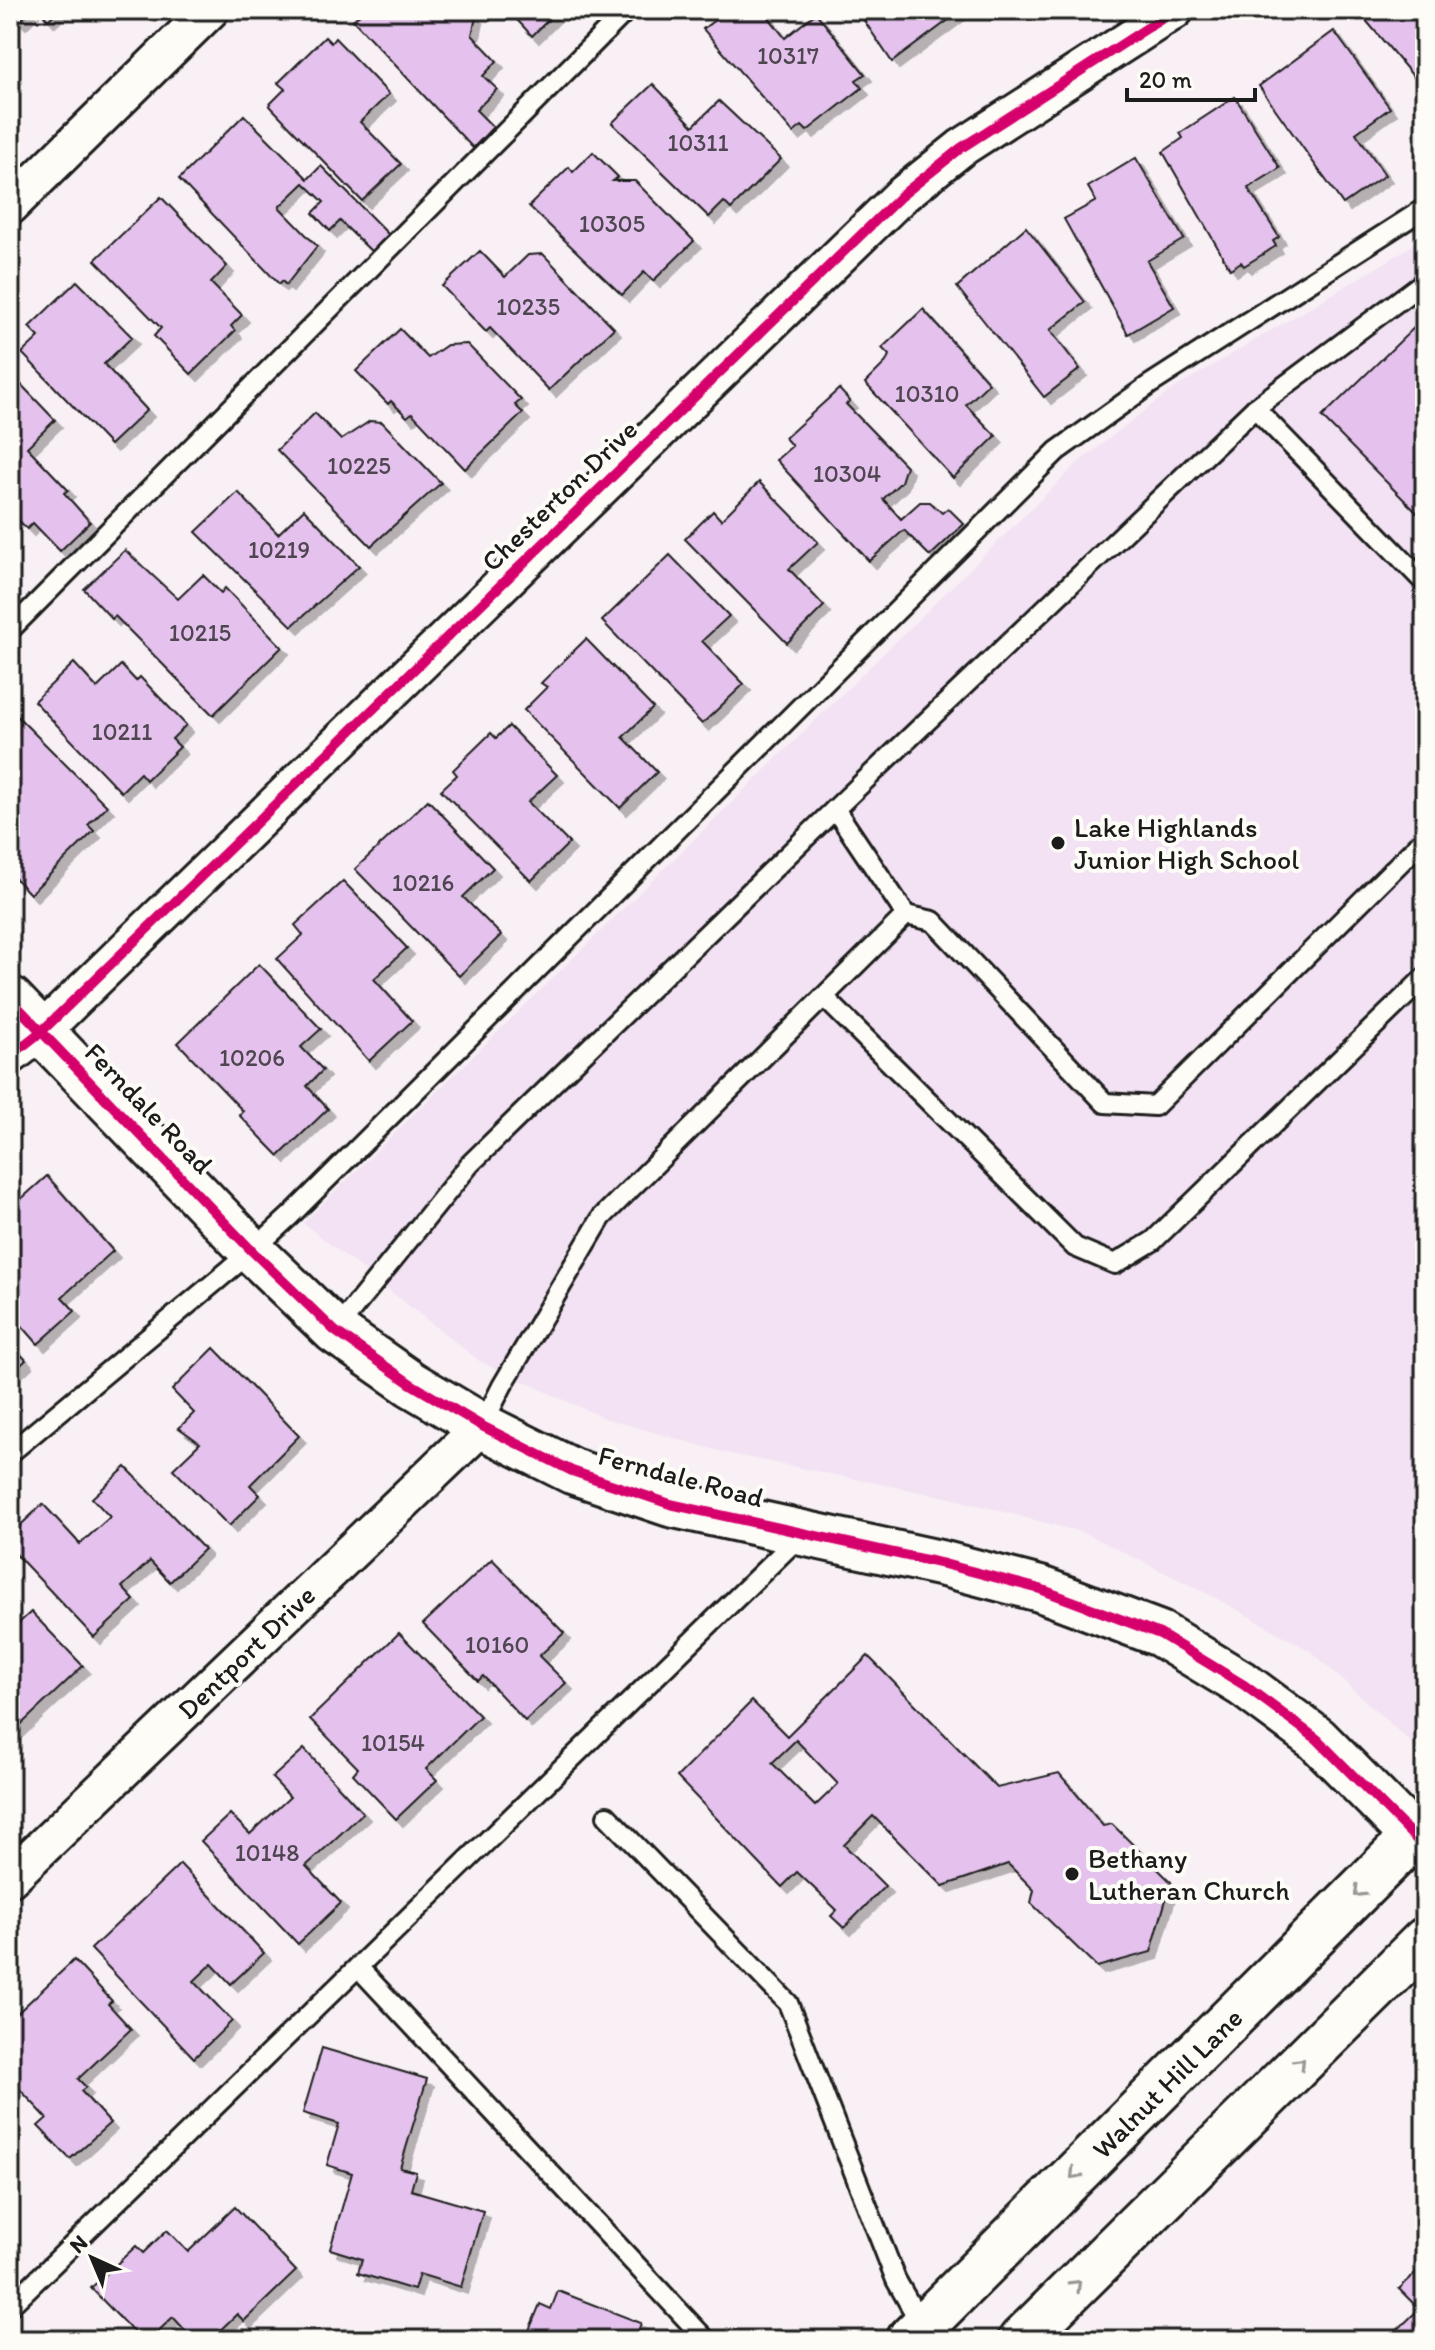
<svg xmlns="http://www.w3.org/2000/svg" width="1435" height="2350" font-family="Itim,sans-serif">
  <defs>
    <filter id="shadow"><feDropShadow dx="7" dy="7" stdDeviation="0" flood-color="#0004"/></filter>
  </defs>
  <rect width="100%" height="100%" fill="#f8f0f5"/>
  <filter id="ink" filterUnits="userSpaceOnUse"><feTurbulence type="fractalNoise" baseFrequency=".0125" numOctaves="2"/><feDisplacementMap in="SourceGraphic" scale="16" xChannelSelector="R" yChannelSelector="G"/><feConvolveMatrix kernelMatrix="1 2 1 2 8 2 1 2 1" color-interpolation-filters="sRGB"/></filter>
  <g filter="url(#ink)">
    <polygon fill="#f2e2f3" points="1425,236 1425,1744 1419,1750 1311,1651 1218,1599 1085,1533 951,1498 730,1454 604,1418 481,1362 303,1223 1078,463 1170,391 1398,255"/>
    <g fill="#e4c2ed" stroke="#1c1c1c" stroke-width="2" fill-rule="evenodd" filter="url(#shadow)">
      <polygon points="10,10 31,10 19,22 10,13"/>
      <polygon points="39,10 59,10 48,20"/>
      <polygon points="364,10 469,10 476,17 472,35 497,61 483,76 497,89 476,110 493,127 473,148 353,20"/>
      <polygon points="508,10 558,10 532,36"/>
      <polygon points="728,10 763,10 785,38 816,13 865,74 856,80 862,88 807,131 802,126 793,133 703,29"/>
      <polygon points="857,10 962,10 892,62"/>
      <polygon points="1359,10 1425,10 1425,76 1418,82 1358,11"/>
      <polygon points="1334,31 1390,108 1356,133 1385,175 1343,204 1259,86"/>
      <polygon points="325,37 331,43 335,38 389,94 360,122 401,164 362,201 269,105 285,89 278,83"/>
      <polygon points="653,84 693,126 719,101 781,159 731,209 724,202 709,217 612,123"/>
      <polygon points="1235,97 1280,168 1248,188 1279,237 1273,241 1276,246 1244,266 1241,262 1230,269 1163,152 1183,138 1180,133"/>
      <polygon points="244,115 308,179 321,166 390,236 373,253 340,221 330,231 313,213 324,202 304,183 279,207 317,246 286,285 282,281 279,284 179,179"/>
      <polygon points="593,152 618,177 613,181 635,181 694,241 653,281 644,272 622,295 529,206 569,167 573,172"/>
      <polygon points="1136,158 1184,239 1147,261 1174,307 1128,334 1064,219 1096,201 1088,187"/>
      <polygon points="161,197 227,266 211,283 242,315 231,326 235,331 191,374 154,336 161,328 95,260"/>
      <polygon points="1026,227 1085,302 1050,330 1080,369 1044,397 957,287"/>
      <polygon points="480,251 505,277 528,255 543,254 614,328 549,390 490,328 486,332 442,286"/>
      <polygon points="77,281 132,337 104,364 147,410 110,445 22,353 39,337 29,327"/>
      <polygon points="923,309 989,383 966,405 996,436 953,478 865,383 886,362 889,355 882,348"/>
      <polygon points="1425,317 1425,521 1322,417"/>
      <polygon points="400,329 428,358 447,345 467,344 521,400 515,405 523,413 465,469 412,413 407,417 391,401 388,404 356,371"/>
      <polygon points="10,373 55,420 27,447 68,490 64,493 90,522 60,551 33,523 27,529 10,511"/>
      <polygon points="839,389 850,401 846,404 906,466 901,482 883,499 901,519 920,502 930,502 942,513 948,508 964,524 930,556 904,530 869,561 776,460 792,446 785,438"/>
      <polygon points="315,413 341,440 370,421 382,422 441,483 371,546 277,450"/>
      <polygon points="759,482 818,542 789,569 824,606 787,643 685,539 713,511 721,520"/>
      <polygon points="238,492 278,534 304,509 359,566 292,626 196,532"/>
      <polygon points="125,550 178,599 203,575 221,593 225,588 282,647 213,715 115,616 112,619 84,589"/>
      <polygon points="670,555 729,616 702,641 744,684 702,724 602,621"/>
      <polygon points="586,639 653,708 623,737 657,772 620,808 524,710 547,687 541,683"/>
      <polygon points="74,663 97,688 121,665 136,681 140,677 186,725 172,739 180,747 146,780 140,773 121,792 34,701"/>
      <polygon points="15,714 107,806 88,825 94,831 30,894 10,873 10,719"/>
      <polygon points="509,726 557,775 528,802 569,843 531,881 441,790 457,775 453,770 491,733 496,738"/>
      <polygon points="428,800 493,868 463,897 501,935 459,976 355,869"/>
      <polygon points="343,881 407,948 374,979 412,1021 369,1061 277,959 303,935 295,925"/>
      <polygon points="259,964 321,1029 301,1047 323,1070 307,1086 328,1109 279,1156 239,1115 243,1111 178,1043"/>
      <polygon points="47,1176 113,1251 62,1297 75,1311 38,1344 10,1312 10,1209"/>
      <polygon points="10,1343 26,1360 10,1375"/>
      <polygon points="214,1348 299,1436 250,1485 260,1495 229,1526 173,1469 200,1443 179,1428 194,1413 172,1390"/>
      <polygon points="126,1467 204,1549 170,1582 150,1561 122,1587 134,1600 94,1637 10,1548 10,1535 43,1504 80,1544 110,1517 92,1498"/>
      <polygon points="492,1559 564,1633 539,1656 566,1683 525,1721 483,1676 478,1681 423,1624"/>
      <polygon points="31,1612 83,1666 10,1735 10,1631"/>
      <polygon points="399,1633 480,1716 426,1769 437,1780 396,1819 353,1774 358,1768 310,1719"/>
      <path d="M868,1656L997,1788L1059,1773L1103,1826L1112,1824L1171,1882L1151,1952L1097,1967L1031,1903L1034,1890L1008,1864L943,1886L873,1816L844,1845L885,1886L844,1928L831,1916L837,1910L797,1872L782,1887L677,1777L752,1701L787,1736ZM796,1740L838,1784L815,1806L772,1763Z"/>
      <polygon points="304,1749 363,1813 306,1866 341,1903 298,1944 201,1841 230,1814 250,1834 290,1797 272,1778"/>
      <polygon points="180,1864 264,1953 231,1984 212,1964 194,1981 232,2021 194,2058 91,1949"/>
      <polygon points="74,1960 112,2001 108,2004 131,2029 78,2079 86,2087 81,2091 110,2123 70,2159 38,2126 47,2118 10,2079 10,2020"/>
      <polygon points="322,2048 427,2079 400,2168 416,2172 411,2190 483,2211 461,2287 419,2274 414,2290 358,2273 362,2259 330,2249 352,2173 327,2165 339,2124 303,2113"/>
      <polygon points="235,2207 296,2271 244,2321 237,2314 210,2340 194,2340 173,2317 149,2340 141,2340 91,2288 136,2246 143,2253 167,2230 188,2252"/>
      <polygon points="1425,2264 1425,2340 1387,2340 1419,2309 1399,2289"/>
      <polygon points="558,2291 641,2323 635,2340 525,2340 540,2304 551,2309"/>
    </g>
    <g fill="none" stroke-linecap="round" stroke-linejoin="round">
      <g stroke="#1c1c1c" stroke-width="24">
        <g id="lane">
          <polyline points="1255,408 1425,583"/>
          <polyline points="10,630 627,10"/>
          <polyline points="906,915 933,921 1105,1103 1155,1106 1425,838"/>
          <polyline points="825,998 1075,1247 1115,1264 1153,1241 1425,977"/>
          <polyline points="335,1331 470,1164 835,809 1255,408 1425,281"/>
          <polyline points="482,1426 502,1386 602,1217 906,915 835,809"/>
          <polyline points="10,1453 252,1251 290,1216 1057,451 1149,385 1425,208"/>
          <polyline points="607,1816 788,2003 896,2280 922,2326"/>
          <polyline points="358,1967 706,2340"/>
          <polyline points="10,2306 802,1534"/>
        </g>
      </g>
      <g stroke="#1c1c1c" stroke-width="42">
        <g id="street">
          <polyline points="10,206 210,10"/>
          <polyline points="10,1056 42,1031 901,196 961,148 1175,10"/>
          <polyline points="10,1878 482,1426"/>
        </g>
      </g>
      <g stroke="#1c1c1c" stroke-width="50">
        <g id="secondary">
          <polyline points="10,999 252,1251 335,1331 411,1384 482,1426 572,1471 670,1504 944,1564 1040,1589 1160,1634 1244,1685 1317,1739 1425,1848"/>
          <polyline points="909,2340 1425,1825"/>
          <polyline points="1021,2340 1425,1940"/>
        </g>
      </g>
      <use href="#lane" stroke="#fdfcf7" stroke-width="18"/>
      <use href="#street" stroke="#fdfcf7" stroke-width="36"/>
      <use href="#secondary" stroke="#fdfcf7" stroke-width="44"/>
      <g stroke="#fdfcf7" stroke-width="15">
        <g id="cycleway">
          <polyline points="10,999 252,1251 335,1331 411,1384 482,1426 572,1471 670,1504 944,1564 1040,1589 1160,1634 1244,1685 1317,1739 1425,1848"/>
          <polyline points="10,1056 42,1031 901,196 961,148 1175,10"/>
        </g>
      </g>
      <use href="#cycleway" stroke="#d6006c" stroke-width="10"/>
    </g>
    <defs><path id="oneway-chevron" d="M-2-3.5L2.5 0L-2 3.5" fill="none" stroke-width="1.6" stroke-linecap="round" stroke-linejoin="round" transform="scale(2)"/></defs>
    <g stroke="#989794">
      <use href="#oneway-chevron" transform="translate(1359 1892) rotate(135)"/>
      <use href="#oneway-chevron" transform="translate(1300 2063) rotate(-45)"/>
      <use href="#oneway-chevron" transform="translate(1075 2174) rotate(135)"/>
      <use href="#oneway-chevron" transform="translate(1076 2285) rotate(-45)"/>
    </g>
  </g>
  <g fill="#1c1c1c" stroke="#fdfcf7" stroke-width="3">
    <circle cx="1058" cy="843" r="8"/>
    <circle cx="1072" cy="1874" r="8"/>
  </g>
  <g text-anchor="middle" stroke-width="8" stroke-linejoin="round" paint-order="stroke">
    <g font-size="24" fill="#4e4650">
      <text x="788" y="64">10317</text>
      <text x="698" y="151">10311</text>
      <text x="612" y="232">10305</text>
      <text x="528" y="315">10235</text>
      <text x="927" y="402">10310</text>
      <text x="359" y="474">10225</text>
      <text x="847" y="482">10304</text>
      <text x="279" y="558">10219</text>
      <text x="200" y="641">10215</text>
      <text x="122" y="740">10211</text>
      <text x="423" y="891">10216</text>
      <text x="252" y="1066">10206</text>
      <text x="497" y="1653">10160</text>
      <text x="393" y="1751">10154</text>
      <text x="267" y="1861">10148</text>
    </g>
    <g font-size="28" fill="#1c1c1c" stroke="#fdfcf7">
      <text transform="translate(559 495) rotate(-44)" y="10">Chesterton Drive</text>
      <text transform="translate(149 1108) rotate(46)" y="10">Ferndale Road</text>
      <text transform="translate(681 1476) rotate(15)" y="10">Ferndale Road</text>
      <text transform="translate(246 1652) rotate(-44)" y="10">Dentport Drive</text>
      <text transform="translate(1167 2083) rotate(-45)" y="10">Walnut Hill Lane</text>
    </g>
    <g font-size="28" fill="#1c1c1c" stroke="#fdfcf7" text-anchor="start">
      <text x="1074" y="837">Lake Highlands<tspan x="1074" dy="32">Junior High School</tspan></text>
      <text x="1088" y="1868">Bethany<tspan x="1088" dy="32">Lutheran Church</tspan></text>
    </g>
  </g>
  <rect width="1435" height="2350" fill="none" stroke="#fdfcf7" stroke-width="40"/>
  <rect x="20" y="20" width="1395" height="2310" fill="none" stroke="#1c1c1c" stroke-width="3" filter="url(#ink)"/>
  <g transform="translate(92 2258) rotate(316)" stroke="#fdfcf7" stroke-width="6" paint-order="stroke">
  <path d="M0-6L14 30L0 20L-14 30Z" fill="#1c1c1c"/>
  <text y="-12" font-size="22" font-weight="bold" text-anchor="middle" fill="#1c1c1c">N</text>
  </g>
  <path d="M1127 88v12h128v-12" fill="none" stroke="#1c1c1c" stroke-width="4"/>
  <text x="1139" y="88" font-size="24" fill="#1c1c1c" stroke="#fdfcf7" stroke-width="6" paint-order="stroke">20 m</text>
</svg>
